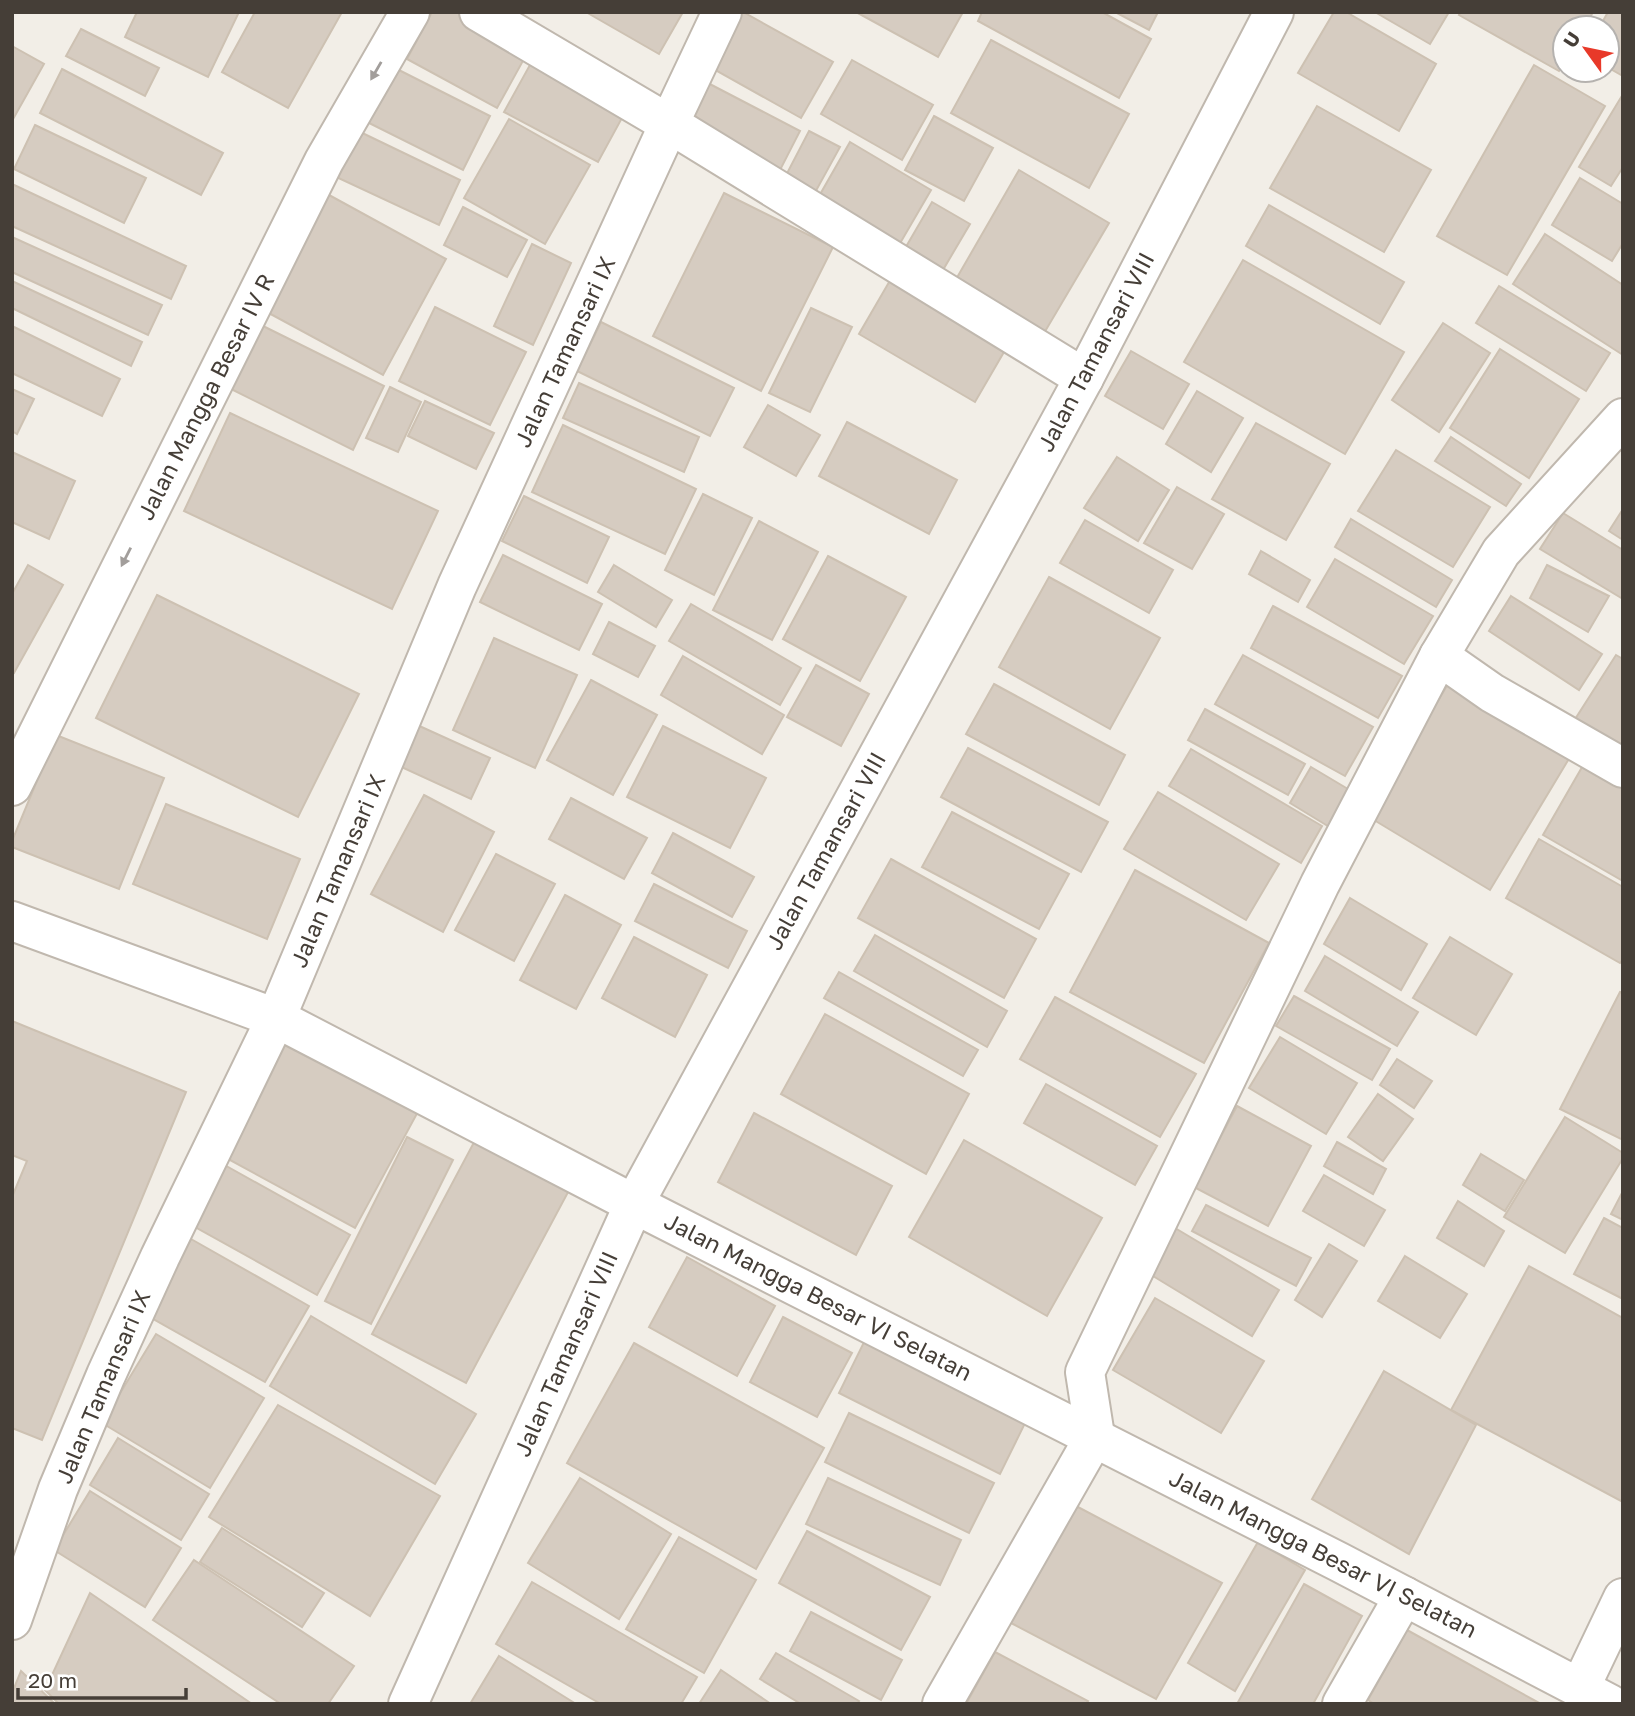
<svg xmlns="http://www.w3.org/2000/svg" width="1635" height="1716" font-family="'Golos Text',sans-serif">
  <rect width="100%" height="100%" fill="#f2eee7"/>
  <g fill="#d6ccc1" stroke="#cdc1b2" stroke-width="2">
    <polygon points="137,12 239,12 208,77 125,37"/>
    <polygon points="255,12 342,12 288,108 222,72"/>
    <polygon points="432,12 465,12 530,48 497,108 407,59"/>
    <polygon points="586,12 683,12 659,54"/>
    <polygon points="732,12 743,12 833,62 801,118 703,63"/>
    <polygon points="856,12 963,12 938,57"/>
    <polygon points="982,12 1102,12 1151,39 1119,98 978,21"/>
    <polygon points="1115,12 1158,12 1149,30"/>
    <polygon points="1334,12 1346,12 1436,64 1399,131 1298,73"/>
    <polygon points="1375,12 1449,12 1430,44"/>
    <polygon points="1461,12 1593,12 1584,28 1565,28 1565,61 1559,71 1459,15"/>
    <polygon points="1608,12 1623,12 1623,76 1607,67 1607,28 1599,28"/>
    <polygon points="81,29 159,68 145,96 66,56"/>
    <polygon points="991,40 1129,114 1089,188 951,113"/>
    <polygon points="12,46 44,64 12,121"/>
    <polygon points="536,54 629,105 598,162 504,112"/>
    <polygon points="852,60 933,105 902,160 821,114"/>
    <polygon points="383,62 490,116 463,170 355,116"/>
    <polygon points="1534,65 1605,106 1507,275 1437,236"/>
    <polygon points="62,69 223,153 201,195 40,113"/>
    <polygon points="704,81 800,131 779,172 682,121"/>
    <polygon points="1623,94 1623,167 1611,186 1579,167"/>
    <polygon points="1317,106 1431,170 1384,252 1270,188"/>
    <polygon points="934,116 993,148 964,201 905,170"/>
    <polygon points="509,119 590,165 545,244 464,198"/>
    <polygon points="35,125 146,178 124,223 14,169"/>
    <polygon points="354,129 460,180 439,225 332,175"/>
    <polygon points="809,131 840,147 812,198 782,183"/>
    <polygon points="850,142 931,190 895,252 814,205"/>
    <polygon points="1019,170 1109,223 1040,340 951,288"/>
    <polygon points="1580,178 1623,204 1623,243 1612,261 1552,225"/>
    <polygon points="12,184 186,266 171,299 12,226"/>
    <polygon points="724,193 833,247 761,391 653,336"/>
    <polygon points="329,195 446,259 383,375 265,311"/>
    <polygon points="932,202 970,224 940,275 903,252"/>
    <polygon points="1269,205 1404,282 1380,324 1246,246"/>
    <polygon points="463,207 527,240 507,277 444,245"/>
    <polygon points="1545,234 1623,285 1623,355 1513,284"/>
    <polygon points="12,237 162,305 148,335 12,272"/>
    <polygon points="532,244 571,263 533,345 494,326"/>
    <polygon points="1243,260 1404,352 1345,454 1184,362"/>
    <polygon points="892,277 1008,345 975,402 859,334"/>
    <polygon points="12,281 142,342 131,366 12,308"/>
    <polygon points="1499,286 1610,353 1586,391 1476,323"/>
    <polygon points="435,307 526,352 490,425 399,381"/>
    <polygon points="811,308 852,327 810,412 769,393"/>
    <polygon points="601,322 734,388 710,436 577,371"/>
    <polygon points="1443,323 1490,353 1439,432 1392,400"/>
    <polygon points="261,325 384,386 353,450 229,388"/>
    <polygon points="12,326 120,379 102,416 12,373"/>
    <polygon points="1500,349 1579,399 1529,478 1450,428"/>
    <polygon points="1131,351 1189,384 1163,429 1105,396"/>
    <polygon points="579,383 699,437 684,472 563,418"/>
    <polygon points="390,387 421,402 398,452 366,438"/>
    <polygon points="12,389 34,399 17,434 12,431"/>
    <polygon points="1197,391 1243,418 1211,472 1166,444"/>
    <polygon points="425,401 494,433 476,469 408,436"/>
    <polygon points="768,405 820,435 796,476 744,447"/>
    <polygon points="230,413 438,511 392,609 184,511"/>
    <polygon points="847,422 957,480 929,534 819,476"/>
    <polygon points="1256,423 1330,464 1286,540 1212,499"/>
    <polygon points="563,425 696,489 665,554 532,492"/>
    <polygon points="1451,437 1521,484 1506,506 1435,461"/>
    <polygon points="1396,450 1490,507 1453,567 1358,511"/>
    <polygon points="12,452 75,481 49,539 12,522"/>
    <polygon points="1117,457 1169,490 1138,541 1084,508"/>
    <polygon points="1177,487 1224,514 1192,569 1144,543"/>
    <polygon points="703,494 752,518 714,595 665,570"/>
    <polygon points="524,496 609,537 587,583 502,541"/>
    <polygon points="1623,509 1623,540 1609,531"/>
    <polygon points="1563,513 1623,550 1623,599 1540,549"/>
    <polygon points="1351,519 1452,580 1436,607 1335,547"/>
    <polygon points="1085,520 1173,570 1149,613 1060,563"/>
    <polygon points="759,521 818,552 772,640 713,610"/>
    <polygon points="1261,551 1310,580 1298,602 1249,574"/>
    <polygon points="503,555 602,604 579,650 480,602"/>
    <polygon points="828,556 906,597 860,681 783,639"/>
    <polygon points="1335,559 1433,616 1404,664 1307,607"/>
    <polygon points="28,565 63,585 14,673 12,672 12,594"/>
    <polygon points="614,565 672,600 656,627 598,592"/>
    <polygon points="1547,565 1609,596 1588,632 1530,598"/>
    <polygon points="1049,577 1160,638 1110,729 999,667"/>
    <polygon points="157,595 359,694 298,817 96,718"/>
    <polygon points="1511,596 1602,654 1579,690 1489,631"/>
    <polygon points="691,604 801,668 780,705 669,641"/>
    <polygon points="1273,606 1402,676 1378,718 1251,648"/>
    <polygon points="609,622 655,646 638,677 593,654"/>
    <polygon points="494,638 577,675 535,768 453,730"/>
    <polygon points="1243,655 1373,727 1345,776 1215,704"/>
    <polygon points="1616,655 1623,659 1623,756 1572,724"/>
    <polygon points="683,656 784,715 762,754 661,695"/>
    <polygon points="816,665 869,694 841,746 787,717"/>
    <polygon points="591,680 657,715 613,795 547,760"/>
    <polygon points="994,684 1125,755 1099,805 966,734"/>
    <polygon points="1448,684 1570,757 1490,890 1369,817"/>
    <polygon points="1205,709 1305,764 1288,795 1188,740"/>
    <polygon points="415,724 490,758 471,799 397,765"/>
    <polygon points="663,726 766,778 730,848 627,797"/>
    <polygon points="56,735 164,778 119,889 12,847 12,841"/>
    <polygon points="968,748 1108,822 1081,872 941,797"/>
    <polygon points="1191,749 1322,826 1301,863 1169,786"/>
    <polygon points="1585,762 1623,784 1623,881 1543,835"/>
    <polygon points="1311,767 1353,792 1331,828 1290,803"/>
    <polygon points="1158,792 1279,864 1246,920 1124,849"/>
    <polygon points="424,795 494,832 443,932 371,894"/>
    <polygon points="571,798 647,838 624,879 549,839"/>
    <polygon points="166,804 300,859 267,939 133,884"/>
    <polygon points="952,812 1069,874 1039,929 922,867"/>
    <polygon points="673,833 754,877 732,917 652,873"/>
    <polygon points="1539,839 1623,887 1623,959 1620,963 1506,898"/>
    <polygon points="496,854 555,884 514,961 455,930"/>
    <polygon points="891,859 1036,939 1004,998 858,918"/>
    <polygon points="1135,870 1269,943 1204,1063 1070,992"/>
    <polygon points="654,884 747,931 728,968 635,921"/>
    <polygon points="565,895 621,925 576,1009 520,980"/>
    <polygon points="1350,898 1427,944 1401,990 1324,944"/>
    <polygon points="875,935 1007,1011 987,1047 854,971"/>
    <polygon points="634,937 707,975 675,1037 602,998"/>
    <polygon points="1450,937 1512,974 1476,1035 1413,998"/>
    <polygon points="1325,956 1418,1012 1397,1046 1305,991"/>
    <polygon points="839,972 978,1050 963,1076 824,998"/>
    <polygon points="1620,992 1623,993 1623,1140 1560,1109"/>
    <polygon points="1294,996 1390,1049 1372,1080 1276,1026"/>
    <polygon points="1055,997 1196,1074 1160,1137 1020,1059"/>
    <polygon points="825,1014 969,1094 926,1174 781,1094"/>
    <polygon points="12,1021 186,1092 42,1440 12,1428 12,1197 27,1161 12,1155"/>
    <polygon points="285,1035 420,1108 355,1228 219,1154"/>
    <polygon points="1280,1037 1357,1083 1326,1134 1249,1088"/>
    <polygon points="1397,1059 1432,1081 1414,1108 1380,1085"/>
    <polygon points="1046,1084 1157,1146 1135,1185 1024,1123"/>
    <polygon points="1378,1094 1413,1119 1383,1161 1348,1137"/>
    <polygon points="1237,1106 1311,1146 1268,1226 1194,1187"/>
    <polygon points="754,1113 892,1186 856,1255 718,1182"/>
    <polygon points="1565,1117 1623,1153 1623,1158 1565,1253 1504,1217"/>
    <polygon points="480,1131 574,1181 466,1383 372,1334"/>
    <polygon points="407,1137 453,1160 371,1324 325,1301"/>
    <polygon points="964,1140 1102,1218 1047,1316 909,1237"/>
    <polygon points="1337,1142 1386,1169 1373,1194 1324,1166"/>
    <polygon points="1481,1154 1524,1180 1505,1211 1463,1185"/>
    <polygon points="221,1163 350,1235 317,1295 188,1223"/>
    <polygon points="1324,1175 1385,1210 1364,1246 1303,1211"/>
    <polygon points="1623,1191 1623,1220 1611,1214"/>
    <polygon points="1458,1201 1504,1231 1484,1266 1437,1238"/>
    <polygon points="1206,1205 1311,1258 1296,1286 1192,1231"/>
    <polygon points="1604,1218 1623,1228 1623,1299 1574,1274"/>
    <polygon points="1175,1228 1279,1290 1252,1336 1148,1273"/>
    <polygon points="191,1239 309,1306 265,1382 148,1316"/>
    <polygon points="1329,1244 1357,1261 1322,1317 1295,1300"/>
    <polygon points="1405,1256 1467,1294 1440,1338 1378,1301"/>
    <polygon points="687,1257 775,1306 737,1376 649,1327"/>
    <polygon points="1529,1266 1623,1318 1623,1502 1451,1410"/>
    <polygon points="1155,1298 1264,1361 1221,1433 1113,1370"/>
    <polygon points="311,1316 476,1414 435,1484 270,1386"/>
    <polygon points="783,1317 852,1353 817,1417 750,1382"/>
    <polygon points="156,1334 264,1398 210,1488 102,1423"/>
    <polygon points="868,1334 1029,1415 1000,1474 839,1393"/>
    <polygon points="634,1343 824,1448 756,1569 567,1463"/>
    <polygon points="1384,1371 1476,1425 1409,1554 1312,1499"/>
    <polygon points="278,1405 440,1496 370,1616 209,1517"/>
    <polygon points="849,1413 994,1483 969,1533 825,1462"/>
    <polygon points="118,1438 209,1494 181,1540 90,1485"/>
    <polygon points="580,1478 671,1534 619,1619 528,1563"/>
    <polygon points="828,1478 961,1540 940,1585 806,1524"/>
    <polygon points="90,1491 181,1548 145,1607 54,1550"/>
    <polygon points="1076,1506 1222,1583 1156,1699 1011,1623"/>
    <polygon points="222,1528 324,1593 302,1627 200,1562"/>
    <polygon points="807,1531 930,1597 901,1650 779,1583"/>
    <polygon points="679,1537 756,1580 704,1673 626,1629"/>
    <polygon points="1258,1542 1305,1570 1235,1691 1188,1663"/>
    <polygon points="194,1560 354,1666 328,1704 281,1704 153,1620"/>
    <polygon points="532,1582 697,1677 681,1704 601,1704 496,1644"/>
    <polygon points="1304,1584 1362,1616 1313,1704 1237,1704"/>
    <polygon points="90,1593 252,1704 59,1704 45,1690"/>
    <polygon points="811,1612 902,1660 881,1700 790,1651"/>
    <polygon points="1407,1630 1541,1704 1374,1704 1368,1700"/>
    <polygon points="995,1652 1088,1701 1086,1704 966,1704"/>
    <polygon points="776,1653 859,1701 857,1704 801,1704 760,1679"/>
    <polygon points="499,1656 576,1704 470,1704"/>
    <polygon points="721,1670 771,1704 699,1704"/>
    <polygon points="21,1671 55,1704 12,1704 12,1693"/>
  </g>
  <g fill="none" stroke-linecap="round" stroke-linejoin="round">
    <g stroke="#c0b8ae" stroke-width="42">
      <g id="street">
        <polyline points="479,12 686,134 1084,378"/>
        <polyline points="1439,656 1492,693 1623,768"/>
        <polyline points="12,786 324,161 410,12"/>
        <polyline points="12,921 276,1018 634,1204 1339,1562 1610,1704"/>
        <polyline points="12,1620 58,1489 106,1375 160,1257 276,1018 457,586 669,124 722,12"/>
        <polyline points="1580,1688 1623,1598"/>
        <polyline points="408,1704 634,1204 1084,378 1274,12"/>
        <polyline points="942,1704 1095,1436 1085,1372 1320,884 1439,656 1501,552 1623,418"/>
        <polyline points="1342,1704 1404,1596"/>
      </g>
    </g>
    <use href="#street" stroke="#fff" stroke-width="38"/>
  </g>
  <defs><path id="oneway-solid" d="M-6-.8H1V-3.2L6.5 0L1 3.2V.8H-6Z" transform="scale(1.75)"/></defs>
  <g fill="#a29e9b">
    <use href="#oneway-solid" transform="translate(376 71) rotate(120)"/>
    <use href="#oneway-solid" transform="translate(126 557) rotate(117)"/>
  </g>
  <g text-anchor="middle" stroke-width="5" stroke-linejoin="round" paint-order="stroke">
    <g font-size="23" fill="#453e37" stroke="#fff">
      <text transform="translate(565 352) rotate(-65)" y="8">Jalan Tamansari IX</text>
      <text transform="translate(1096 352) rotate(-62)" y="8">Jalan Tamansari VIII</text>
      <text transform="translate(206 397) rotate(-63)" y="8">Jalan Mangga Besar IV R</text>
      <text transform="translate(826 851) rotate(-61)" y="8">Jalan Tamansari VIII</text>
      <text transform="translate(338 871) rotate(-67)" y="8">Jalan Tamansari IX</text>
      <text transform="translate(818 1297) rotate(27)" y="8">Jalan Mangga Besar VI Selatan</text>
      <text transform="translate(566 1354) rotate(-66)" y="8">Jalan Tamansari VIII</text>
      <text transform="translate(103 1387) rotate(-67)" y="8">Jalan Tamansari IX</text>
      <text transform="translate(1323 1554) rotate(27)" y="8">Jalan Mangga Besar VI Selatan</text>
    </g>
  </g>
  <rect width="1635" height="1716" fill="none" stroke="#453e37" stroke-width="28"/>
  <g transform="translate(1586 49) rotate(303)"><circle r="33" fill="#ffffff" stroke="#b5b2af" stroke-width="2"/>
  <path d="M0-5L12 26L0 18L-12 26Z" fill="#e83929"/>
  <text y="-10" font-size="19" font-weight="bold" text-anchor="middle" fill="#453e37">U</text>
  </g>
  <path d="M18 1688v10h168v-10" fill="none" stroke="#453e37" stroke-width="3.5"/>
  <text x="28" y="1688" font-size="21" fill="#453e37" stroke="#ffffff" stroke-width="5" paint-order="stroke">20 m</text>
</svg>
